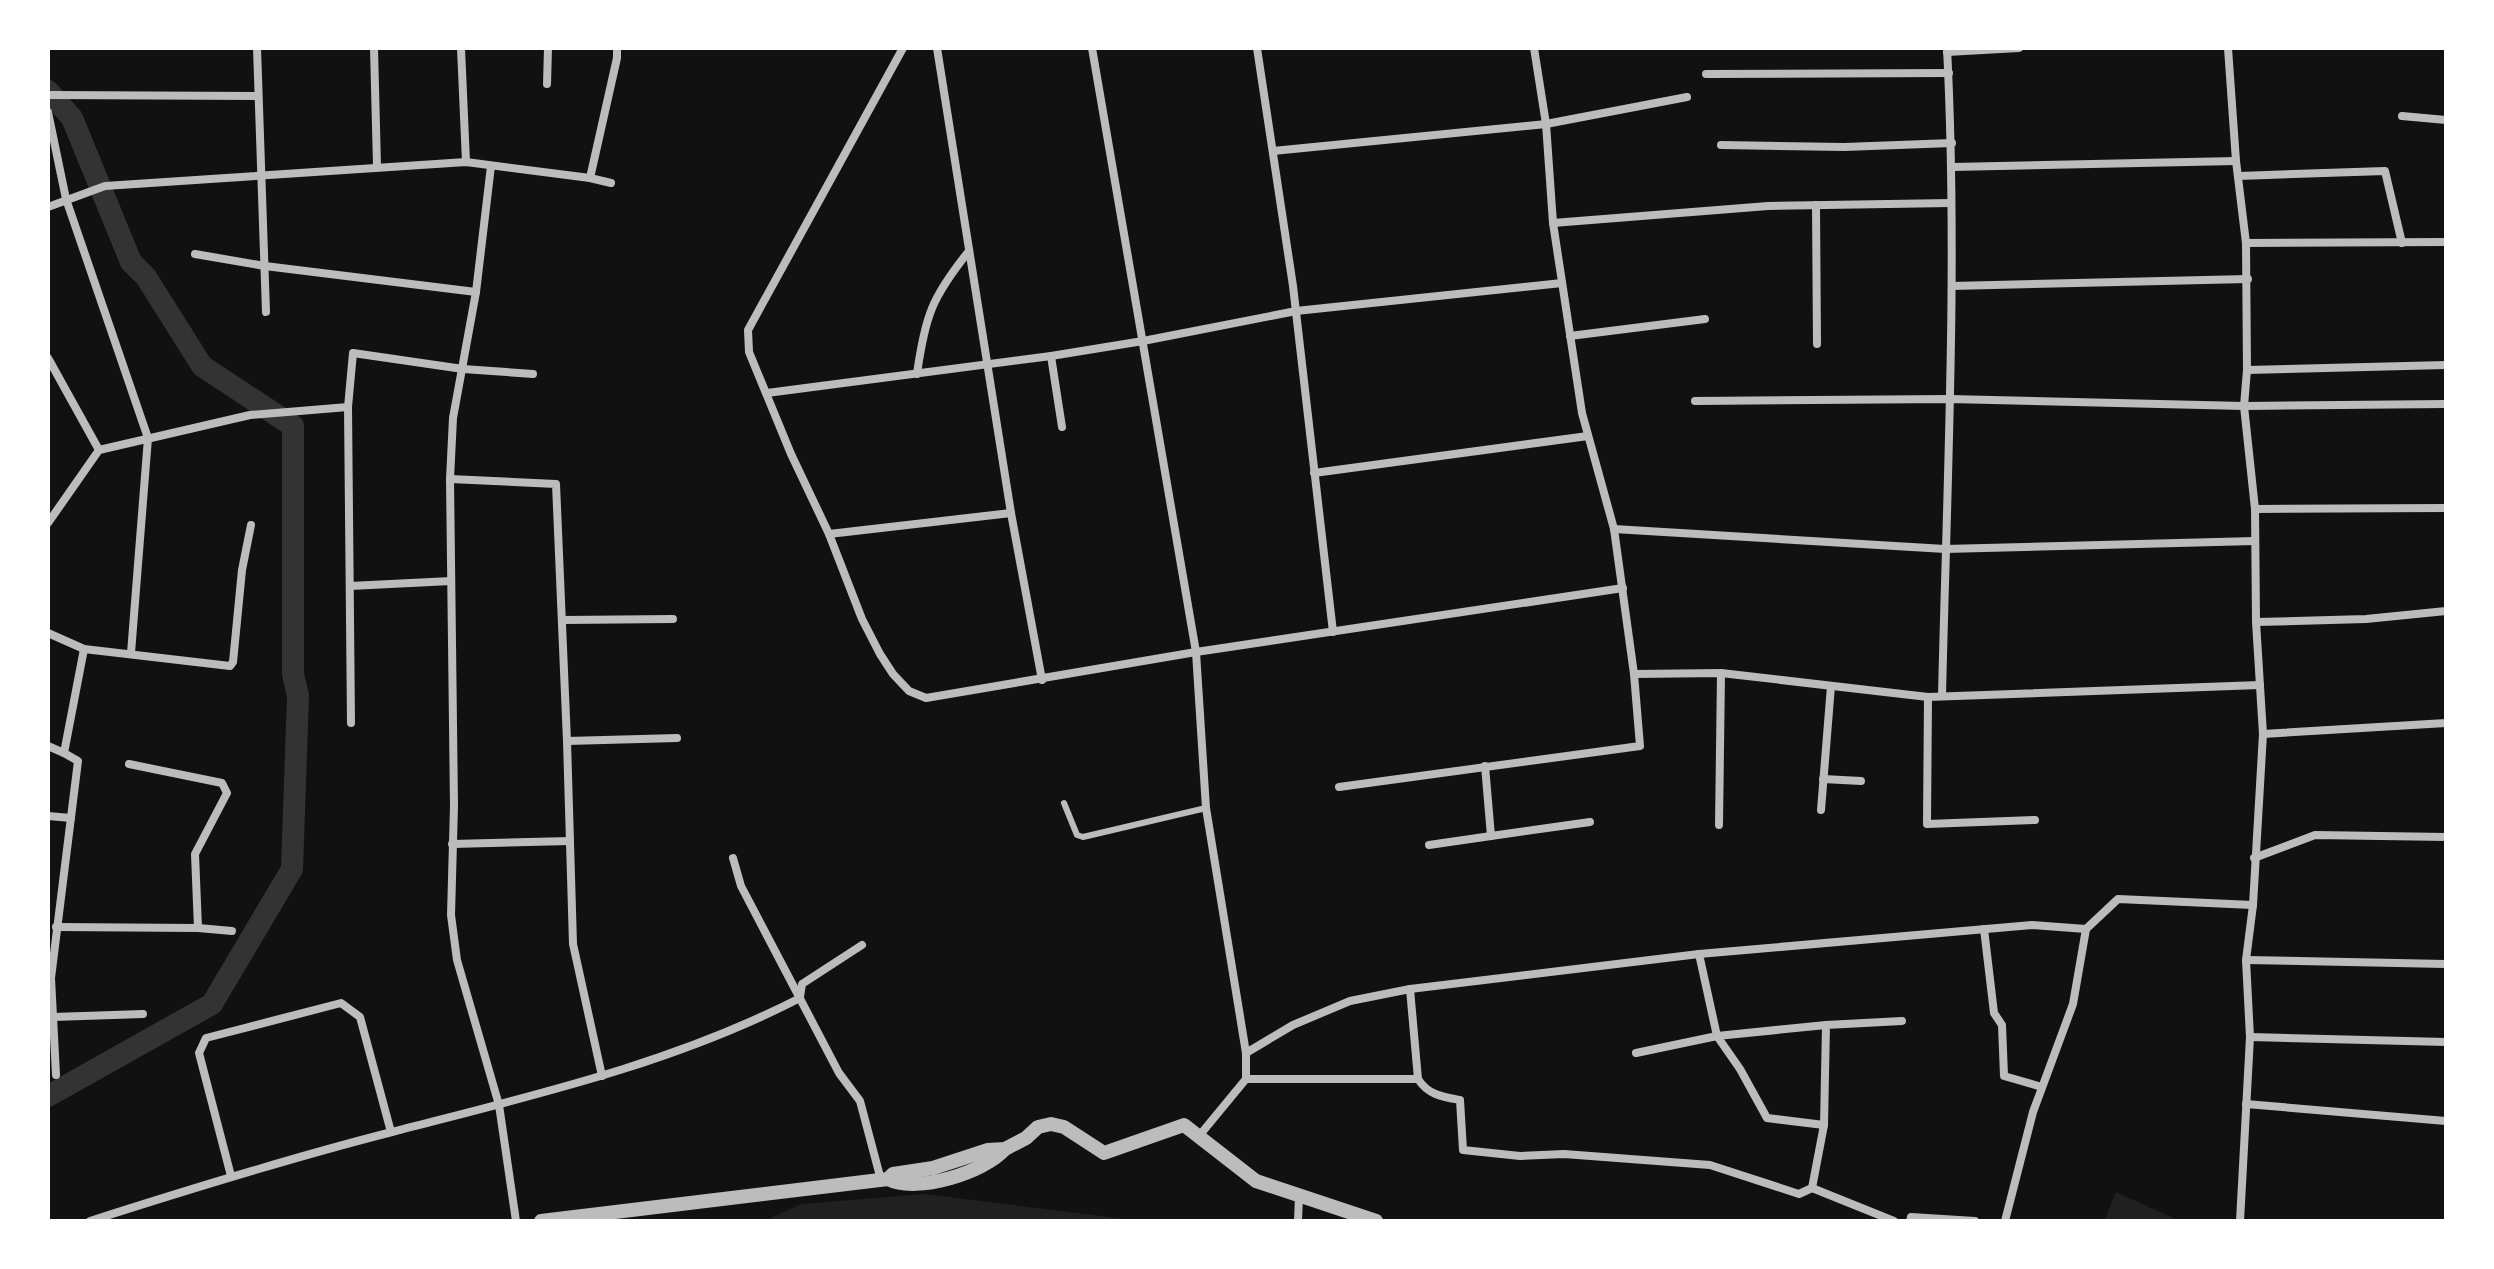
<svg xmlns="http://www.w3.org/2000/svg" width="2494" height="1269" font-family="Lato,sans-serif">
  <rect width="100%" height="100%" fill="#111"/>
  <g fill="#202020">
    <polygon points="2116,1192 2180,1221 2104,1221"/>
    <polygon points="924,1194 1142,1221 764,1221 801,1204"/>
  </g>
  <g fill="none" stroke-linecap="round" stroke-linejoin="round">
    <polyline stroke="#333" stroke-width="22" points="48,91 72,118 131,262 146,277 202,366 293,426 293,674 298,696 292,869 212,1004 48,1096"/>
    <polyline stroke="#bcbcbc" stroke-width="6" points="1064,803 1077,835 1083,837 1206,808"/>
    <g stroke="#bcbcbc" stroke-width="8">
      <polyline points="257,48 266,312"/>
      <polyline points="374,48 377,166"/>
      <polyline points="461,48 466,162"/>
      <polyline points="903,48 748,330 749,352 791,454 829,534 862,619 880,654 893,674 909,691 926,698 1196,652 1623,588"/>
      <polyline points="937,48 1011,513 1042,680"/>
      <polyline points="1092,48 1196,652 1206,808 1246,1053 1246,1079 1199,1136"/>
      <polyline points="1257,48 1293,286 1333,632"/>
      <polyline points="2228,48 2236,161 2246,243 2247,370 2244,406 2255,509 2256,622 2263,734 2253,905 2246,960 2250,1037 2240,1221"/>
      <polyline points="1947,52 2019,48"/>
      <polyline points="1706,74 1949,73"/>
      <polyline points="547,84 548,48"/>
      <polyline points="48,95 258,96"/>
      <polyline points="48,112 66,199 148,438 131,653"/>
      <polyline points="2402,116 2446,120"/>
      <polyline points="1721,145 1844,147 1952,143"/>
      <polyline points="1273,151 1546,124 1687,97"/>
      <polyline points="491,166 476,292 453,418 450,479 454,806 451,915 457,960 499,1105 516,1221"/>
      <polyline points="1952,167 2236,161"/>
      <polyline points="2238,176 2385,171 2402,243"/>
      <polyline points="590,178 617,58 617,48"/>
      <polyline points="1816,205 1817,344"/>
      <polyline points="48,207 105,186 466,162 590,178 611,183"/>
      <polyline points="1553,223 1768,206 1951,203"/>
      <polyline points="2246,243 2446,242"/>
      <polyline points="195,254 265,266 476,292"/>
      <polyline points="1952,286 2248,279"/>
      <polyline points="1570,336 1705,319"/>
      <polyline points="1051,356 1062,427"/>
      <polyline points="48,358 99,450"/>
      <polyline points="2247,370 2446,365"/>
      <path d="M917,374C925,316 932,297 969,251"/>
      <polyline points="767,393 1051,356 1143,341 1296,311 1562,283"/>
      <polyline points="1695,401 1950,399 2244,406 2446,404"/>
      <polyline points="1314,473 1588,436"/>
      <polyline points="450,479 556,484 567,741 573,944 602,1076"/>
      <polyline points="2255,509 2446,508"/>
      <polyline points="48,523 99,450 250,415 348,407"/>
      <polyline points="1614,529 1945,549 2255,541"/>
      <polyline points="829,534 1011,513"/>
      <polyline points="350,586 451,581"/>
      <polyline points="563,620 673,619"/>
      <polyline points="2256,622 2366,619 2446,611"/>
      <polyline points="48,633 84,649 230,666 233,662 242,570 251,525"/>
      <polyline points="1634,674 1721,673 1928,697 2260,685"/>
      <path d="M1942,696C1947,480 1958,264 1947,48"/>
      <polyline points="1928,697 1927,824 2035,820"/>
      <polyline points="351,723 348,407 353,353 463,369 533,374"/>
      <polyline points="2263,734 2446,723"/>
      <polyline points="567,741 677,738"/>
      <polyline points="48,746 64,753"/>
      <polyline points="129,764 222,783 227,793 195,854 198,928"/>
      <polyline points="1485,766 1491,836 1590,822"/>
      <polyline points="1823,779 1861,781"/>
      <polyline points="1339,787 1640,746 1634,674 1614,529 1582,413 1553,223 1546,124 1534,48"/>
      <polyline points="1821,810 1831,686"/>
      <polyline points="48,816 71,818"/>
      <polyline points="1719,825 1721,673"/>
      <polyline points="452,844 570,841"/>
      <polyline points="1429,845 1491,836"/>
      <polyline points="733,858 741,886 839,1073 860,1101 881,1180"/>
      <polyline points="2254,858 2315,835 2446,837"/>
      <polyline points="56,927 198,928 232,931"/>
      <polyline points="1984,929 1994,1013 2002,1025 2004,1076 2042,1087"/>
      <polyline points="2246,960 2446,964"/>
      <polyline points="800,997 802,984 862,945"/>
      <polyline points="53,1017 143,1014"/>
      <polyline points="2250,1037 2446,1042"/>
      <polyline points="1246,1053 1293,1025 1350,1001 1410,989 1699,954 2032,925 2086,929 2118,899 2253,905"/>
      <polyline points="1636,1053 1717,1036 1699,954"/>
      <polyline points="56,1075 51,978 78,761 64,753 84,649"/>
      <polyline points="1246,1079 1418,1079 1410,989"/>
      <path d="M1418,1079C1428,1095 1443,1097 1460,1100L1463,1150L1520,1156L1564,1154L1710,1165L1799,1194L1812,1188"/>
      <polyline points="2246,1104 2446,1121"/>
      <polyline points="1824,1125 1767,1118 1740,1069 1717,1036 1826,1025"/>
      <polyline points="231,1176 199,1053 206,1038 341,1003 360,1017 391,1132"/>
      <path d="M90,1221C190,1189 290,1158 392,1132C530,1096 672,1064 800,998"/>
      <polyline points="1298,1221 1299,1196"/>
      <polyline points="1894,1221 1812,1188 1824,1125 1826,1025 1902,1021"/>
      <polyline points="1910,1221 1911,1217 1975,1221"/>
      <polyline points="2005,1221 2033,1112 2073,1004 2086,929"/>
    </g>
    <g stroke="#bcbcbc" stroke-width="14">
      <path d="M888,1179C917,1194 985,1172 1005,1149"/>
      <polyline points="541,1221 888,1179 893,1174 933,1168 988,1150 1005,1149 1026,1138 1038,1127 1051,1124 1064,1127 1104,1153 1184,1125 1256,1181 1376,1221"/>
    </g>
  </g>
  <rect width="2494" height="1269" fill="none" stroke="#ffffff" stroke-width="100"/>
</svg>
